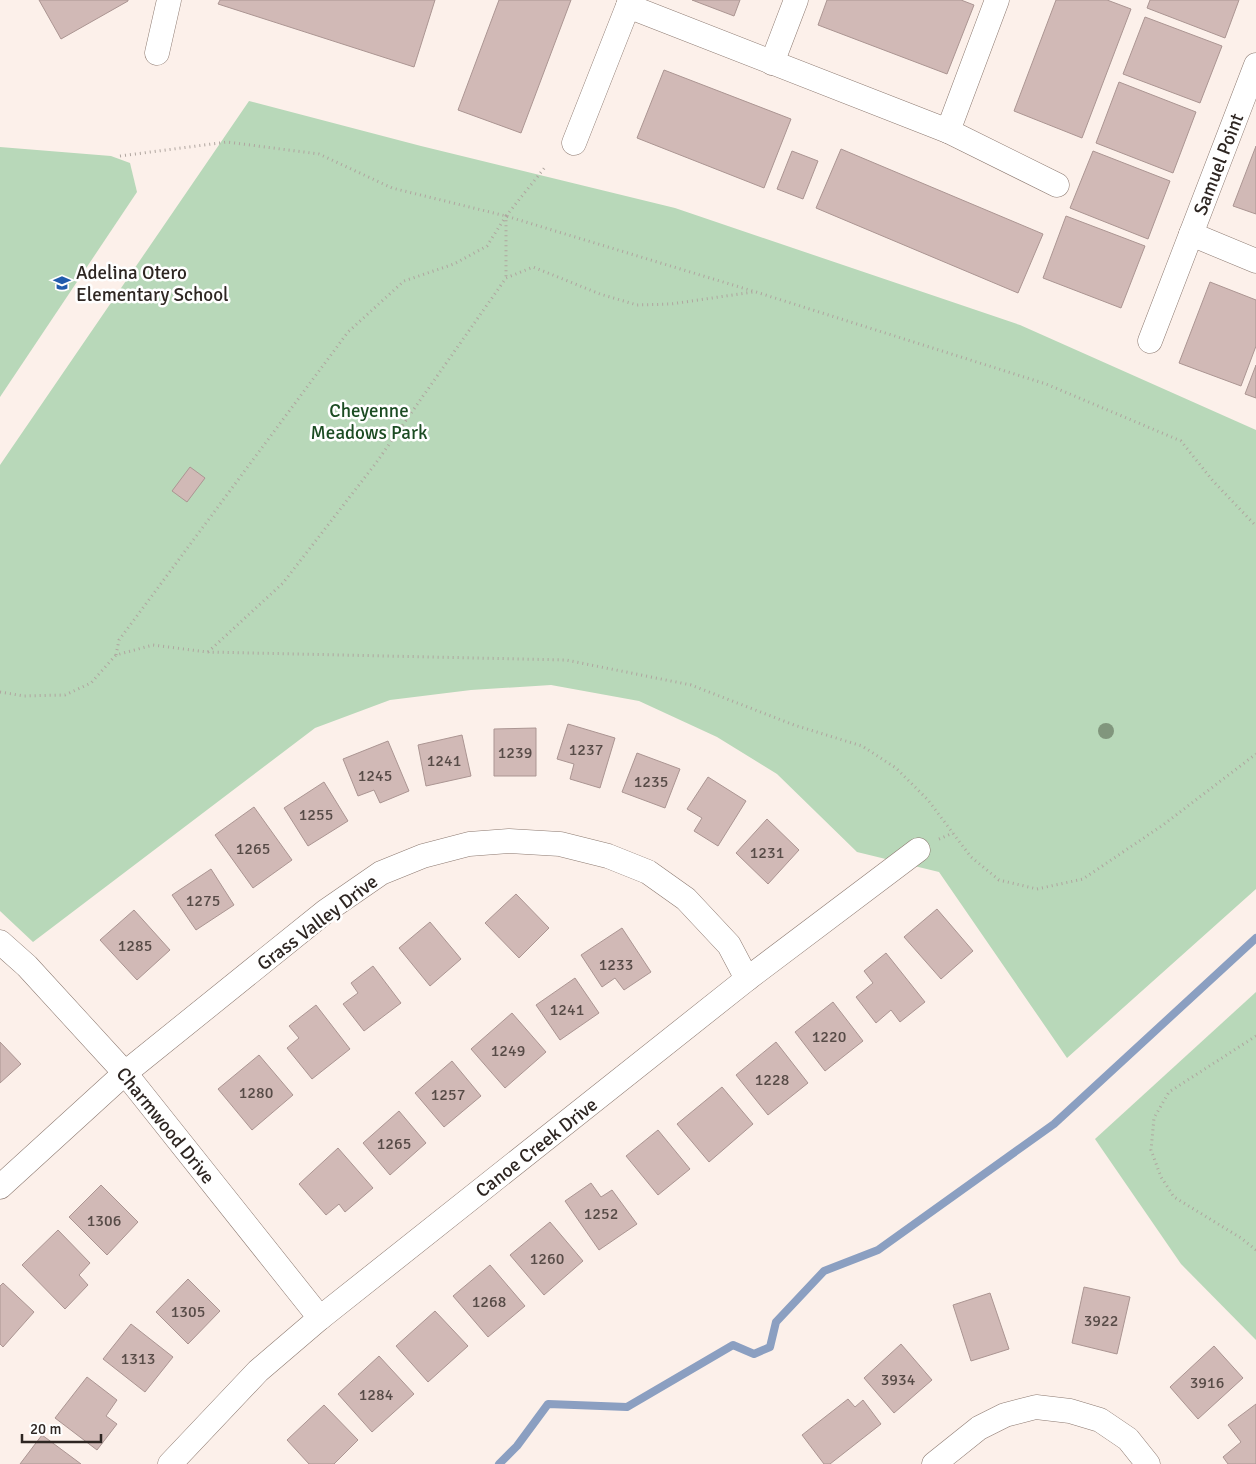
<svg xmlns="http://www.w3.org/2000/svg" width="1256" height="1464" font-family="Signika,sans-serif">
  <rect width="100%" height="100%" fill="#fcf0ea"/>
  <g fill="#b8d8b9">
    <polygon points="249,101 421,146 675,208 1020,325 1256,430 1256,889 1067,1058 939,872 857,852 777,774 717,737 639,701 551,685 471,690 390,700 315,728 33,942 0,911 0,465"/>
    <polygon points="0,147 111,156 130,163 137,192 0,397"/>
    <polygon points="1256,992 1256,1340 1181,1264 1095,1139"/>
  </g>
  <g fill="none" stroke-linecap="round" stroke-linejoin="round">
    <polyline stroke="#8b9fc1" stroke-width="8" points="499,1464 517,1446 548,1404 627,1407 733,1345 754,1354 770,1347 776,1322 824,1271 878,1250 1054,1124 1256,938"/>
  </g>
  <g fill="#d1b9b6" stroke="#ab9592">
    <polygon points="39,0 128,0 128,1 61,39"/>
    <polygon points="220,0 435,0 414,67 218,4"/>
    <polygon points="499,0 571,0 521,133 458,110"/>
    <polygon points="692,0 740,0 734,16"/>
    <polygon points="827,0 961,0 974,5 947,74 818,25"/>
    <polygon points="1056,0 1107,0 1131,9 1082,138 1014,111"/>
    <polygon points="1150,0 1239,0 1225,38 1147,8"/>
    <polygon points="1145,17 1222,46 1200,103 1123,74"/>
    <polygon points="664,70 791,119 764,188 637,138"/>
    <polygon points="1119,82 1196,112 1173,173 1096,143"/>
    <polygon points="1256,146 1256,214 1233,206"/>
    <polygon points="841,149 1043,234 1018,293 816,208"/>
    <polygon points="792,151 818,161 803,199 777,189"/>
    <polygon points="1093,151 1170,181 1148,239 1070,208"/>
    <polygon points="1066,216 1145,246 1121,308 1043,278"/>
    <polygon points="1210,282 1256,300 1256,346 1241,386 1179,363"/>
    <polygon points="1256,365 1256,398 1245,394"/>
    <polygon points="190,467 205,478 187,502 172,491"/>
    <polygon points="568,724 615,738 600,788 570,779 574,764 557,759"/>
    <polygon points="536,728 536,776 494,776 494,729"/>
    <polygon points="462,735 471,776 426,786 418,745"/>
    <polygon points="388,741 409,791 380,803 374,790 358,796 343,759"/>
    <polygon points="637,753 680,769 665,808 622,792"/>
    <polygon points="708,777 746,801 718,846 694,831 702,818 687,809"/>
    <polygon points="324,782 348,821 308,846 284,808"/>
    <polygon points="254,807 292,860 253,888 215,835"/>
    <polygon points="767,819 799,850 768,884 736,853"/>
    <polygon points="211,869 234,905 196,930 172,895"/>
    <polygon points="516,894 549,928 519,958 485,923"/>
    <polygon points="937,909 973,951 941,979 904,937"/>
    <polygon points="134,910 170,950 137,980 100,940"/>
    <polygon points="430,922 461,959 430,986 399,948"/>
    <polygon points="622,928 651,972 624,990 615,978 602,987 581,955"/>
    <polygon points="886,953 925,1002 900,1022 891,1010 876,1023 856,997 873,983 864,971"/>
    <polygon points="373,966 401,1003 364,1031 343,1004 358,993 351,983"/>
    <polygon points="575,978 599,1013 560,1040 536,1005"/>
    <polygon points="833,1002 863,1041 825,1071 795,1032"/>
    <polygon points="316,1005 350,1049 312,1079 287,1048 299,1038 289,1026"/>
    <polygon points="512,1013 546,1052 505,1088 471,1049"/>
    <polygon points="0,1042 21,1064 0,1083"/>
    <polygon points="776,1042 808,1083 768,1115 736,1075"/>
    <polygon points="259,1055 293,1095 252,1130 218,1089"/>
    <polygon points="452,1061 481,1096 444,1127 415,1093"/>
    <polygon points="722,1087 753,1124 709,1162 677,1124"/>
    <polygon points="399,1111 426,1143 390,1175 363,1143"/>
    <polygon points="658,1130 690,1169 658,1195 626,1156"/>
    <polygon points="338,1148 373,1188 345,1212 339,1204 326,1215 299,1184"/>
    <polygon points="591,1183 601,1197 612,1190 637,1224 599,1250 565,1201"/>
    <polygon points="101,1185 138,1222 107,1255 69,1217"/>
    <polygon points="550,1222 583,1261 544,1295 510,1255"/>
    <polygon points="58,1230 90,1263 79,1275 88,1285 65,1309 22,1265"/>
    <polygon points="490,1265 525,1306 488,1337 453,1296"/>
    <polygon points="188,1279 220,1311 188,1344 156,1312"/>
    <polygon points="3,1283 34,1312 3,1347 0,1344 0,1286"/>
    <polygon points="1084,1287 1130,1297 1117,1354 1072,1343"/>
    <polygon points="990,1293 1009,1349 971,1361 953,1305"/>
    <polygon points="435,1311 468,1346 428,1382 396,1346"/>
    <polygon points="131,1324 173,1357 145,1392 103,1359"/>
    <polygon points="901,1344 932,1380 894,1413 864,1378"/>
    <polygon points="1214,1346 1243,1378 1198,1419 1170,1387"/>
    <polygon points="379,1356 414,1394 372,1432 338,1394"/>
    <polygon points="87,1377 117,1400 106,1416 117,1424 97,1450 55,1418"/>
    <polygon points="848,1399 855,1407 863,1400 881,1424 830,1464 824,1464 802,1435"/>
    <polygon points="1256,1404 1256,1464 1228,1464 1223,1457 1241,1442 1228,1425"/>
    <polygon points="324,1405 358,1440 334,1464 309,1464 287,1440"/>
    <polygon points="42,1435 81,1464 20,1464"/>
  </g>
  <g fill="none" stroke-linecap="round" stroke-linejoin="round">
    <g stroke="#8c7970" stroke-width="25">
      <g id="minor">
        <polyline points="630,0 628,6 948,131 997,0"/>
        <polyline points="157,53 169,0"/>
        <polyline points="772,63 796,0"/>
        <polyline points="948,131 1057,185"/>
        <polyline points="574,143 628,6"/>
        <polyline points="1191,234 1256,261"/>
        <polyline points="1150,341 1256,65"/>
        <polyline points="0,942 27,966 125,1073 320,1318"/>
        <polyline points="0,1187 125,1073 326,911 381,873 423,856 469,844 509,841 560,844 608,856 648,872 686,899 729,945 747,979"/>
        <polyline points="170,1464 258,1371 320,1318 747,979 918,850"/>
        <polyline points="934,1464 979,1428 1005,1415 1036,1407 1070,1411 1100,1420 1128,1439 1148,1464"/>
      </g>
    </g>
    <g stroke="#afa59f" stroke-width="3" stroke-dasharray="1 4" stroke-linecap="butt">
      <polyline points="120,156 227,142 319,154 392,188 506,216 756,292 1046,384 1181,441 1213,481 1256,526"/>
      <polyline points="506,216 546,166"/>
      <polyline points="208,652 283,583 376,463 506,278 533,267 600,294 637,305 671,304 753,292"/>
      <polyline points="116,655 119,640 348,332 404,281 454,264 487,246 506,216 506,278"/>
      <polyline points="0,692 24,696 65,695 91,683 116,655 153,645 207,652 566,660 691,685 794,725 862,746 896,768 928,800 971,857 999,880 1037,889 1083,879 1163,825 1256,754"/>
      <polyline points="939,839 953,833"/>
      <polyline points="1256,1036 1169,1092 1154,1118 1151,1150 1161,1177 1174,1197 1241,1238 1256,1250"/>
    </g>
    <use href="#minor" stroke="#fff" stroke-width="24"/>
  </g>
  <circle fill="#81967d" cx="1106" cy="731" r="8"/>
  <defs>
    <g id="school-bare" transform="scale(1.35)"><path d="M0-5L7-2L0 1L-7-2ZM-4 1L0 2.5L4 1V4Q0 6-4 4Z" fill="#215cad" stroke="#fff" stroke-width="2.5" paint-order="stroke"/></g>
  </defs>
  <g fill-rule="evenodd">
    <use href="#school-bare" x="62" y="283"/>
  </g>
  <g text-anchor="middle" stroke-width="5" stroke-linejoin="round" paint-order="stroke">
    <g font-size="16" fill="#574b47">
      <text x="586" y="755">1237</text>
      <text x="515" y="758">1239</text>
      <text x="444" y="766">1241</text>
      <text x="375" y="781">1245</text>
      <text x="651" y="787">1235</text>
      <text x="316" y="820">1255</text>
      <text x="253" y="854">1265</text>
      <text x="767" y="858">1231</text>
      <text x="203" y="906">1275</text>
      <text x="135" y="951">1285</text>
      <text x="616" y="970">1233</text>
      <text x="567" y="1015">1241</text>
      <text x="829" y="1042">1220</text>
      <text x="508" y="1056">1249</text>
      <text x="772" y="1085">1228</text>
      <text x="256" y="1098">1280</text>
      <text x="448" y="1100">1257</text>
      <text x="394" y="1149">1265</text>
      <text x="601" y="1219">1252</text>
      <text x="104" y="1226">1306</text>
      <text x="547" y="1264">1260</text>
      <text x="489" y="1307">1268</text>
      <text x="188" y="1317">1305</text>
      <text x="1101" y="1326">3922</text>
      <text x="138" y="1364">1313</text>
      <text x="898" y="1385">3934</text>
      <text x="1207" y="1388">3916</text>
      <text x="376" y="1400">1284</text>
    </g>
    <g font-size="19" fill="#2e2622" stroke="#fff">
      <text transform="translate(1218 164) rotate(-69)" y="7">Samuel Point</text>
      <text transform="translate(317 922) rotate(-37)" y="7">Grass Valley Drive</text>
      <text transform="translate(166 1125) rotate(51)" y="7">Charmwood Drive</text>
      <text transform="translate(536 1147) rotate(-38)" y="7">Canoe Creek Drive</text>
    </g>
    <g font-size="19" fill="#2e2622" stroke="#fff" text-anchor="start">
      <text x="76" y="279">Adelina Otero<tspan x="76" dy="22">Elementary School</tspan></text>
    </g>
    <g font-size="19" fill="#1c4c23" stroke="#fff">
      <text x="369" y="417">Cheyenne<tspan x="369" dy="22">Meadows Park</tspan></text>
    </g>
  </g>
  <path d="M22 1434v8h79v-8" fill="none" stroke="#2e2622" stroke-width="2.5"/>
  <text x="30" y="1434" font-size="15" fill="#2e2622" stroke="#ffffff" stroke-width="4" paint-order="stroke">20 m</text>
</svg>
